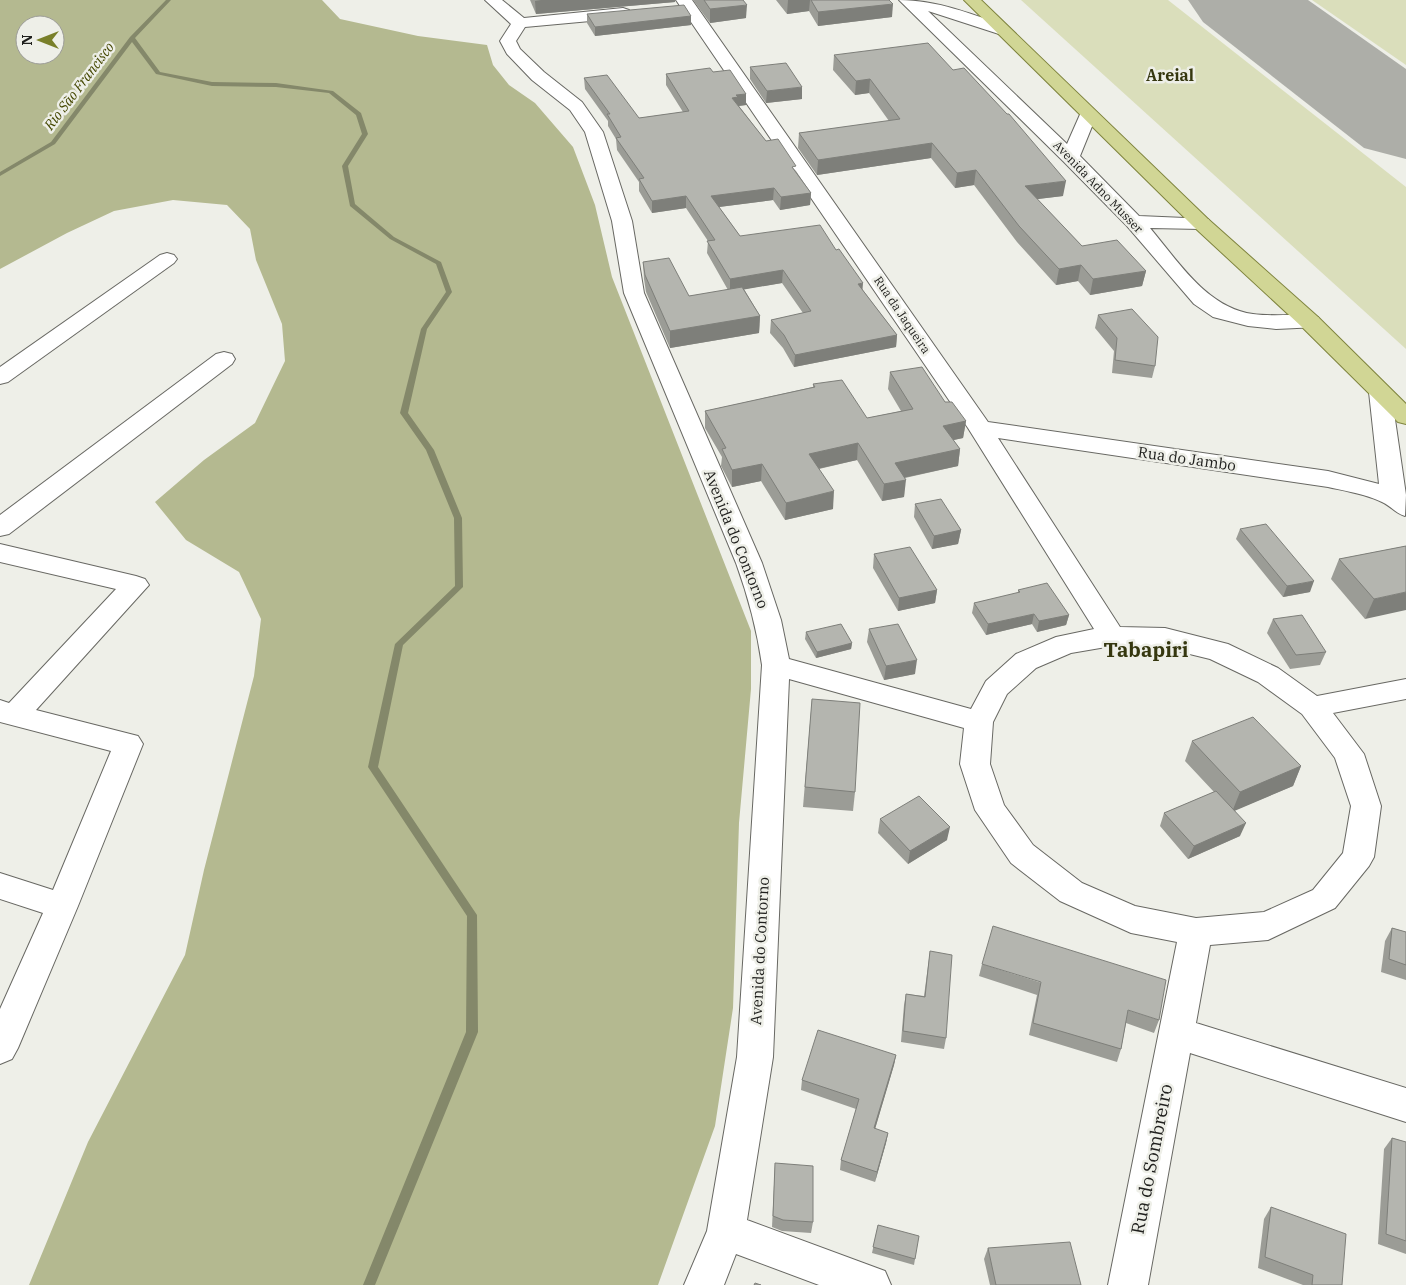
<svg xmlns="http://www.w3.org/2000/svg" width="1406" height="1285" font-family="'IBM Plex Serif',serif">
  <rect width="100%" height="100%" fill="#eeefe8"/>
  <g fill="#dadebb">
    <polygon points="1021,0 1168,0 1406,187 1406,349"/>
    <polygon points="1312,0 1406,0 1406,65"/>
  </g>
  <path fill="#b4b990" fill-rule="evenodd" d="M0,0H322L340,19L418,36L487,45L493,65L509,85L535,103L573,147L595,205L612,277L751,631V689L739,823L733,1008L715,1126L658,1285H29L88,1142L185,955L204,870L254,676L261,619L239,572L186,540L155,502L204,460L255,423L285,361L282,324L256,260L250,229L227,205L173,200L114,211L67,233L0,269ZM25,25H55V55H25Z"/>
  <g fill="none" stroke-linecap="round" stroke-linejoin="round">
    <polygon fill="#84886a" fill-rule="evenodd" points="166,0 171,0 135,38 160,72 212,82 276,83 333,91 361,113 368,134 348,166 355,204 394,237 441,262 452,292 427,329 408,413 434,450 462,518 463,587 403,645 378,767 477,915 478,1032 375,1285 363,1285 466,1032 467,916 368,767 395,644 455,586 454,518 426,450 400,413 421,329 446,292 436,264 390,239 350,206 342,166 362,134 356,115 329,93 276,87 212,86 156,74 132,42 55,144 0,176 0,172 51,142 130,37"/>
    <polygon fill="#adaea8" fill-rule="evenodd" points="1188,0 1308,0 1406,69 1406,159 1364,148 1203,22"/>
    <g stroke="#686863" stroke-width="2">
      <g id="street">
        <path d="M485,0H502L524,18L623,8L629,10L631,13L629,16L623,18L525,27L516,41L520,49L544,72L582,102L603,132L632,221L644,293L762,563L781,620L789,659L971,709L986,681L1016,654L1056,637L1094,629L968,428L676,0H692L988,422L1328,471L1379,484L1369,392L1372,387L1380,385L1388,387L1391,392L1406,495L1405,516C1395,513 1391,506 1382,502C1365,494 1346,491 1328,487L998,438L1120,627L1165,628L1228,644L1278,668L1317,696L1406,679V699L1333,713L1364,754L1381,806L1374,857L1369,866L1335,908L1268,940L1210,945L1196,1023L1406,1088V1122L1190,1053L1148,1285H1108L1177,942L1131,933L1060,901L1011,863L975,810L960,764L964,728L789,679L773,1057L747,1220L885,1271L891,1285H819L736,1254L724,1285H684L707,1231L737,1057L762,665C757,630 748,596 736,563L624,293L612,221L585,132L570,110L532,80L507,54L500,41L511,24ZM1112,646L1165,648L1210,659L1258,682L1302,714L1335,758L1351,806L1343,853L1313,890L1264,912L1196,918L1135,906L1082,883L1033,845L1004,805L990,764L993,722L1007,694L1036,668L1071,653Z"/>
        <path d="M899,0C937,0 972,14 1008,27L1010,30L1008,33L1002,35L928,11L1067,144L1082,110L1088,109L1094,110L1097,114L1080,156L1139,216L1208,219L1211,223L1208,227L1201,229L1150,228C1178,261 1207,308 1253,314C1274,317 1298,313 1318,317L1321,322L1318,327L1276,329L1248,326L1213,317L1194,304L1127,226L1063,161Z"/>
        <polygon points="167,253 174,255 177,259 174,263 8,382 0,384 0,367 160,255"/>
        <polygon points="224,352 232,354 235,359 232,364 9,534 0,536 0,515 216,354"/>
        <polygon points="0,544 136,576 145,579 149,585 36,710 138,736 143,744 78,906 18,1048 12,1059 0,1064 0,1009 43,913 0,899 0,873 53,890 111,751 0,722 0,700 9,703 116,589 0,562"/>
      </g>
    </g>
    <g stroke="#7f843e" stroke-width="2">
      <polygon id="primary" points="964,0 981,0 1208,219 1318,317 1406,404 1406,424 1398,422 1302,327 1194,227"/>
    </g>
    <use href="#street" fill="#fff" fill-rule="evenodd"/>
    <use href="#primary" fill="#d1d695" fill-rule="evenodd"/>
  </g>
  <g fill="#9b9c96">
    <polygon points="530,0 675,0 675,2 536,14"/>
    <polygon points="693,0 743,0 746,18 710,23"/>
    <polygon points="776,0 889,0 892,17 818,26 809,11 787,14"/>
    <polygon points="587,14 691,16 691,25 595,36 587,23"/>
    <polygon points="834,55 1063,196 1037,199 1082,246 1146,271 1142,286 1090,295 1078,281 1056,285 1017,242 974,185 955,188 931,158 817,175 798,148 799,133 889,121 869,93 855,95 833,70"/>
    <polygon points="750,67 802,99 766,103 750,79"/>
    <polygon points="713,72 746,94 746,105 739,106 766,141 796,171 811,193 810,205 780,210 773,200 719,207 740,236 862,289 897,335 896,347 794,367 783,348 770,333 771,320 803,313 782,283 744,289 760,316 759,333 670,348 646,292 644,279 643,262 689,296 728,290 707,253 708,241 686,208 652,213 639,191 639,182 617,150 616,139 608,126 608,121 585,89 584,78 639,118 683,112 666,85 666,74"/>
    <polygon points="1098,315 1155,366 1152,378 1112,373 1114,351 1095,328"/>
    <polygon points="890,372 945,402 966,421 963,438 953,440 960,449 958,466 905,478 904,497 882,501 857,460 819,469 833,509 785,520 761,481 732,487 721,466 722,457 705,428 705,411 813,387 813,384 867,418 901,411 888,389"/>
    <polygon points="915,504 961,530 958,544 932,549 914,517"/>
    <polygon points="1240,529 1310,592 1283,597 1236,539"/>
    <polygon points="1406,546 1365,619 1331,579 1339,559"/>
    <polygon points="874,554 937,590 935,603 898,611 873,568"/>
    <polygon points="1018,590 1069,615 1066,625 1037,632 1032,624 986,635 972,613 974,603 1018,593"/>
    <polygon points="1273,619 1326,652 1320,665 1290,669 1267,633"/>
    <polygon points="869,629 915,674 884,680 867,642"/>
    <polygon points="806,632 852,643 851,649 816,658 805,639"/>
    <polygon points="812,699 855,792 853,811 803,807"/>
    <polygon points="1192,741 1301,766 1293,786 1235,810 1240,836 1188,859 1160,826 1164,813 1214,792 1185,761"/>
    <polygon points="880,819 947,840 908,864 878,833"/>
    <polygon points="1392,928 1406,932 1406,980 1381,972 1385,941"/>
    <polygon points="930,951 946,1038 944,1049 901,1042 904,1005 906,994 924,996"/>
    <polygon points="982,964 1159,1020 1154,1033 1126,1023 1121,1049 1117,1062 1029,1035 1037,995 979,976"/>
    <polygon points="896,1055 894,1065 875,1129 888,1133 886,1143 875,1182 840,1170 841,1160 856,1109 801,1090 802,1080"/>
    <polygon points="1392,1138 1406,1142 1406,1254 1378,1244 1384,1149"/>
    <polygon points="775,1163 813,1222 811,1233 782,1231 772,1227"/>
    <polygon points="1271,1207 1342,1285 1303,1285 1258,1268 1264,1219"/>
    <polygon points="878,1225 915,1259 914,1265 872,1253"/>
    <polygon points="988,1248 1081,1285 990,1285 984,1259"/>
  </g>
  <g fill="#7e7f7a">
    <polygon points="541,0 675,0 675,2 536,14 535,1"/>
    <polygon points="788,0 810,0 809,11 787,14"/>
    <polygon points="893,4 892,17 818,26 818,12"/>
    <polygon points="747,5 746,18 710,23 710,9"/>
    <polygon points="691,16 691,25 595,36 595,27"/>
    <polygon points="870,79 869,93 855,95 856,81"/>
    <polygon points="802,87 802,99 766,103 767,91"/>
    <polygon points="746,94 746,105 738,106 732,98 736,95"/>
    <polygon points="932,143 931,158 817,175 818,160"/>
    <polygon points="976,170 974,185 955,188 957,173"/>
    <polygon points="1066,181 1063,196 1022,201 1025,186"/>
    <polygon points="774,188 773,200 711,208 711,196"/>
    <polygon points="811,193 810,205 780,210 781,197"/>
    <polygon points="686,196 686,208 652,213 652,201"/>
    <polygon points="1081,265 1078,281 1056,285 1059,269"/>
    <polygon points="783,270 782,283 730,292 730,279"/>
    <polygon points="1146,271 1142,286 1090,295 1093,279"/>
    <polygon points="863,283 862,296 858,284"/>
    <polygon points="760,316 759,333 670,348 670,331"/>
    <polygon points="897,335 896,347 794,367 795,355"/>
    <polygon points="966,421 963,438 940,443 943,426"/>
    <polygon points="858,443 857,460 808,471 809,454"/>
    <polygon points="960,449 958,466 893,480 895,463"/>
    <polygon points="762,464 761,481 732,487 732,470"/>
    <polygon points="906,480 904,497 882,501 884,484"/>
    <polygon points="834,491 833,509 785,520 786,503"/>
    <polygon points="961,530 958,544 932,549 934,536"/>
    <polygon points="1314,581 1310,592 1283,597 1287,586"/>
    <polygon points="937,590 935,603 898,611 899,598"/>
    <polygon points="1406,592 1406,610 1365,619 1374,599"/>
    <polygon points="1034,614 1032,624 986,635 988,624"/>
    <polygon points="1069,615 1066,625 1037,632 1039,621"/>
    <polygon points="852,643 851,649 816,658 817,652"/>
    <polygon points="917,660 915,674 884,680 886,666"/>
    <polygon points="1301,766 1293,786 1232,812 1240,792"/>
    <polygon points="1246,823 1240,836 1188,859 1194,846"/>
    <polygon points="950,827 947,840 908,864 910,851"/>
    <polygon points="896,1055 894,1065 872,1139 874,1128"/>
    <polygon points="888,1133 886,1143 875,1182 877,1172"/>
  </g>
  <g fill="#b4b5af" stroke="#7e7f7a">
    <polygon points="704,0 743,0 747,5 710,9"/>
    <polygon points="811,0 889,0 893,4 818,12"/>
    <polygon points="684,5 691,16 595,27 587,14"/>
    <polygon points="928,43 953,70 964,68 1007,114 1009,114 1066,181 1025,186 1082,246 1117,240 1146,271 1093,279 1081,265 1059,269 1019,226 976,170 957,173 932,143 818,160 799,133 900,119 870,79 856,81 834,55"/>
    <polygon points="786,63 802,87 767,91 750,67"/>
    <polygon points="710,68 713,72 730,70 746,94 736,95 738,97 732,98 766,141 778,139 796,166 792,167 811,193 781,197 774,188 711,196 740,236 820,225 836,250 839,249 863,283 858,284 897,335 795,355 784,335 771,320 811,311 783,270 730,279 707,241 715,240 686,196 652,201 639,179 644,178 616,138 621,137 607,114 610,114 584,78 607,75 639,118 689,111 666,74"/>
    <polygon points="669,258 689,296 742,287 760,316 670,331 645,275 643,262"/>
    <polygon points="1132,309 1158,337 1155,366 1115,360 1117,338 1098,315"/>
    <polygon points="922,367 945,402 952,402 966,421 943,426 960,449 895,463 906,480 884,484 858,443 809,454 834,491 786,503 762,464 732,470 722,449 726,448 705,411 815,387 813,384 842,380 867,418 913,409 890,372"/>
    <polygon points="941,499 961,530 934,536 915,504"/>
    <polygon points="1266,524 1314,581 1287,586 1240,529"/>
    <polygon points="1406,546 1406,592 1374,599 1339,559"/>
    <polygon points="910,547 937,590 899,598 874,554"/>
    <polygon points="1047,583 1069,615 1039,621 1034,614 988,624 974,603 1020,592 1018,590"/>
    <polygon points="1302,615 1326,652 1296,655 1273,619"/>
    <polygon points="841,624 852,643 817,652 806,632"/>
    <polygon points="898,624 917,660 886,666 869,629"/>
    <polygon points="812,699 860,703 855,792 805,787"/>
    <polygon points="1253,717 1301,766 1240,792 1192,741"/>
    <polygon points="1216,791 1246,823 1194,846 1164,813"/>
    <polygon points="919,796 950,827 910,851 880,819"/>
    <polygon points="993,926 1166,980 1159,1020 1128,1010 1121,1049 1033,1023 1041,982 982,964"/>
    <polygon points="1392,928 1406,932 1406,965 1389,959"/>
    <polygon points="930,951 952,955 946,1038 903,1031 906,994 925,997"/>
    <polygon points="818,1030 896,1055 874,1128 888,1133 877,1172 841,1160 859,1099 802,1080"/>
    <polygon points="1392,1138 1406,1142 1406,1241 1386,1234"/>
    <polygon points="775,1163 813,1166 813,1222 783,1220 773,1216"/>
    <polygon points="1271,1207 1346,1234 1342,1285 1312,1285 1313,1275 1265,1257"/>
    <polygon points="878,1225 919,1236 915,1259 873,1247"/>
    <polygon points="1070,1242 1081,1285 996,1285 988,1248"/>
    <polygon points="755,1283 761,1285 754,1285"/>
  </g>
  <g text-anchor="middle" stroke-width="5" stroke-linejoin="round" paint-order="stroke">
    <g font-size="12" fill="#20201e" stroke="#eeefe8">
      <text transform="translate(1098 187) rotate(46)" y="4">Avenida Adno Musser</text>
      <text transform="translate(902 315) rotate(56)" y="4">Rua da Jaqueira</text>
    </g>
    <g font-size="14" font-style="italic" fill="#444700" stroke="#eeefe8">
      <text transform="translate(79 86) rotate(-53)" y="5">Rio São Francisco</text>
    </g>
    <g font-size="15" fill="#20201e" stroke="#eeefe8">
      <text transform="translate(1187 459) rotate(8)" y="5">Rua do Jambo</text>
      <text transform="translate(736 539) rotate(68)" y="5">Avenida do Contorno</text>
      <text transform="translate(760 951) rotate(-87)" y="5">Avenida do Contorno</text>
    </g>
    <g font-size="16" font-weight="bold" fill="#35370f" stroke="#eeefe8">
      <text x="1170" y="81">Areial</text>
    </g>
    <g font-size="18" fill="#20201e" stroke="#eeefe8">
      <text transform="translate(1152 1159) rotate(-79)" y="6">Rua do Sombreiro</text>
    </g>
    <g font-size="20" font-weight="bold" fill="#35370f" stroke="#eeefe8">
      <text x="1146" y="657">Tabapiri</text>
    </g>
  </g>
  <g transform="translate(40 40) rotate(270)"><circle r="24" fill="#eeefe8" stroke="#9c9c97"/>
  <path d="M0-4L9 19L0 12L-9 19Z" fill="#797f29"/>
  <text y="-8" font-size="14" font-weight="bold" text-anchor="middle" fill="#20201e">N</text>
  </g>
</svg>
